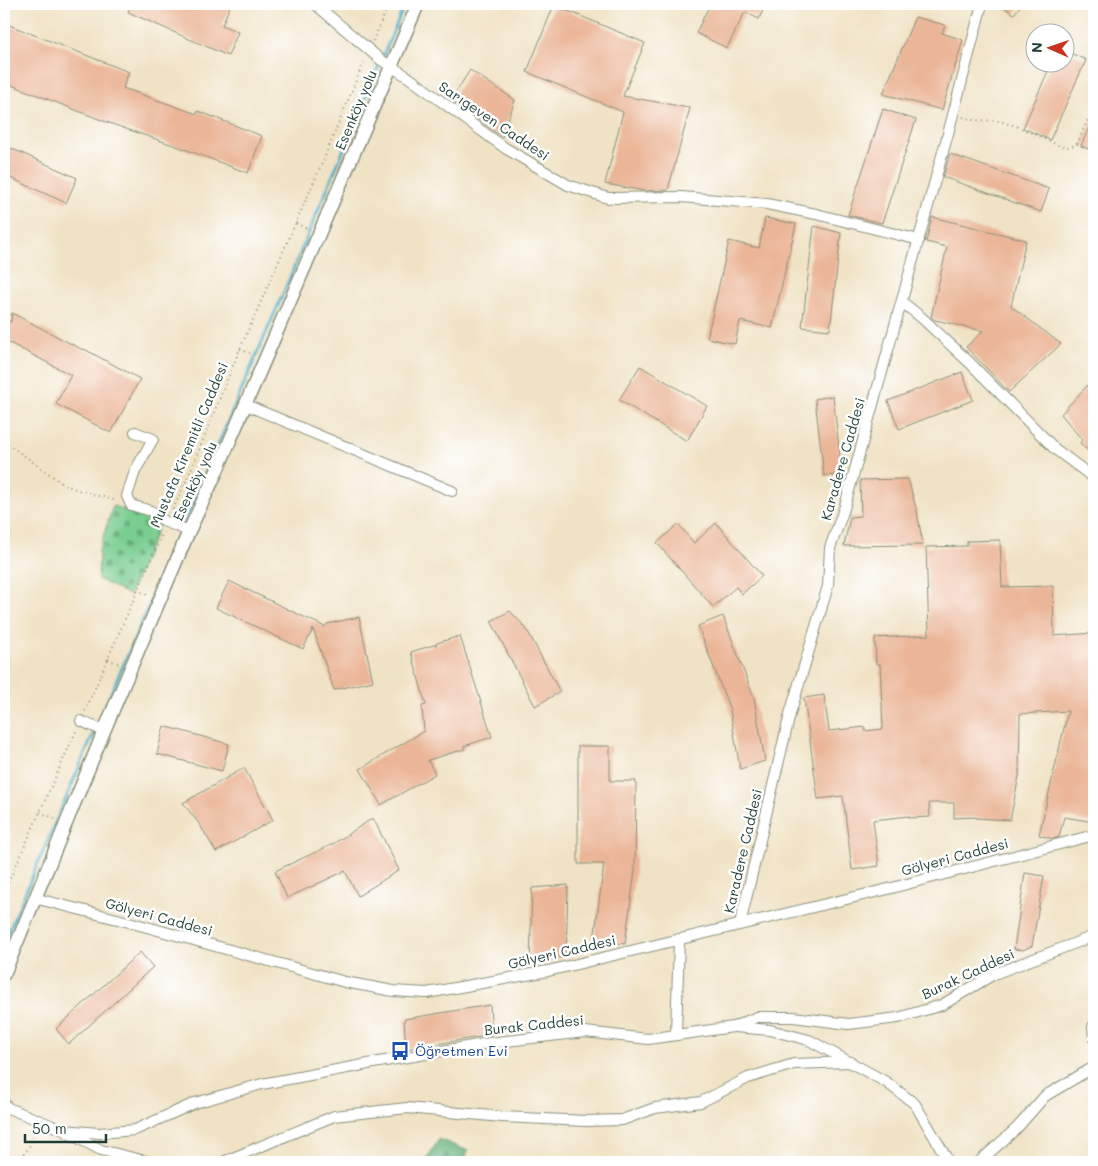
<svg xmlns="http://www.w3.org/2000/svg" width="1098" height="1166" font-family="Mali,sans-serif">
  <defs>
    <pattern id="forest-firs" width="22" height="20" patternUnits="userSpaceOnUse" patternTransform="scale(1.25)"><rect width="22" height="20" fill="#62b07a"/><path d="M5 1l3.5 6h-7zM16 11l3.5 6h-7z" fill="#509065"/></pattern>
    <pattern id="cemetery-stones" width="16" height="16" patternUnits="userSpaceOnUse" patternTransform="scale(1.25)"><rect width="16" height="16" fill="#79cd90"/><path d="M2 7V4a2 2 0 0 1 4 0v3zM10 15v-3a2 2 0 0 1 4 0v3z" fill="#63a876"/></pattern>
  </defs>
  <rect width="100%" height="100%" fill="#fff"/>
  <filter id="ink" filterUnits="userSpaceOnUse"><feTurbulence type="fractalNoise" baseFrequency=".02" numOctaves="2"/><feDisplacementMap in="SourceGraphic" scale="10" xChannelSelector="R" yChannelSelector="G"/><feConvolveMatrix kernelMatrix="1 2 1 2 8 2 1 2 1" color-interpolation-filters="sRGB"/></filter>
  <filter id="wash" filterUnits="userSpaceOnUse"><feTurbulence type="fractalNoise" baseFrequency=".0096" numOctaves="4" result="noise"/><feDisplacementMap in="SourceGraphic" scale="20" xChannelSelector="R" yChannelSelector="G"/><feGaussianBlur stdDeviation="1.12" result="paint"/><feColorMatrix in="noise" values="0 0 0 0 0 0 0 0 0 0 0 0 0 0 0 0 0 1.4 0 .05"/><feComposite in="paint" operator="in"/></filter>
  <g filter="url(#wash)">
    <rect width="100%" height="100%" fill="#f0e2c4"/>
    <polygon fill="url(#forest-firs)" stroke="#407657" points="439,1139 468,1151 464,1162 425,1162"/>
    <polygon fill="url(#cemetery-stones)" stroke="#4c8562" points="113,506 140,515 159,525 129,595 98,579 99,550"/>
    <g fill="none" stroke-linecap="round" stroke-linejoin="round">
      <polyline stroke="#46aec5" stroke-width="3" points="4,942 285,289 405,4"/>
    </g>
    <g id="blocks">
      <g fill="#ebb697">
        <polygon points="131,4 231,4 222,25 238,32 228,56 128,12"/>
        <polygon points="710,4 766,4 759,19 745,12 727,48 696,33"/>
        <polygon points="999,4 1022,4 1014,14"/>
        <polygon points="554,5 645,43 623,96 690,108 668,190 645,191 605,184 623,112 527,72"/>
        <polygon points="915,17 945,25 942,33 963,40 942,110 883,94"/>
        <polygon points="4,23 129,72 123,88 197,114 198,111 262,136 248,173 179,147 109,123 4,82"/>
        <polygon points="1066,51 1086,60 1050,140 1023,128 1052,62 1066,62"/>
        <polygon points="470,70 515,100 502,137 451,100"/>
        <polygon points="883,109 916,120 882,223 848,215"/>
        <polygon points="1094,116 1094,151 1081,146"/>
        <polygon points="4,145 77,178 66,203 4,175"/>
        <polygon points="950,154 1049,189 1041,212 943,177"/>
        <polygon points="932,217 1026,240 1011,306 1061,344 1009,392 966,347 983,331 935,320 931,317 947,247 926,242"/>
        <polygon points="765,218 796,224 772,328 740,321 735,344 707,338 729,241 759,248"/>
        <polygon points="814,226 841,233 830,330 802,327"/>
        <polygon points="12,313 83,350 84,349 140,379 111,433 56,404 71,375 4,340 4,318 11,322"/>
        <polygon points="640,366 707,406 687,441 619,400"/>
        <polygon points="962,372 973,400 899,429 888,401"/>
        <polygon points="1094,378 1094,457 1080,443 1082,440 1061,414"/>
        <polygon points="833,396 842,474 824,476 815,399"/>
        <polygon points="908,479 917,512 923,545 844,546 850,517 861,516 860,480"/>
        <polygon points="716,523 762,576 742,594 736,587 713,607 657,543 678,524 694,543"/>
        <polygon points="1000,540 1002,587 1053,586 1054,636 1094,633 1094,822 1064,817 1059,837 1053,839 1039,835 1068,711 1020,714 1019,776 1010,820 976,818 976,817 954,818 954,803 929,803 930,817 909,818 909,816 873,820 879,866 852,870 843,796 818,799 804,698 824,695 829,731 865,727 865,731 883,729 880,664 876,664 875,638 929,635 926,547 967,546 967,541"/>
        <polygon points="229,581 325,627 327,624 359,617 373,681 334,690 313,629 303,649 216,608"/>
        <polygon points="510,611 526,628 560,692 535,706 491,621"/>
        <polygon points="723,616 754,698 765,761 740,769 730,710 698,626"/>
        <polygon points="460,636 492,737 464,746 465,749 428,760 435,774 381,805 360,769 424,731 422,706 426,705 411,652 437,644 437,643"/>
        <polygon points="164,726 229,744 222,771 157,754"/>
        <polygon points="578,746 610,746 610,781 636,781 635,871 625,944 594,940 604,864 578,864"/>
        <polygon points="244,768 273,820 216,852 200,825 183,803"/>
        <polygon points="373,818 399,870 358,896 345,871 287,898 275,871 333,844"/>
        <polygon points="1025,873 1044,876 1032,946 1023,950 1014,949"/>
        <polygon points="568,885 566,956 530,966 532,888"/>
        <polygon points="140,952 153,967 69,1044 56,1029"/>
        <polygon points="490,1005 492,1035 406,1049 404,1019"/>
      </g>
    </g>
  </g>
  <g filter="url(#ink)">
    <use href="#blocks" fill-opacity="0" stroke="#88907c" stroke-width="1"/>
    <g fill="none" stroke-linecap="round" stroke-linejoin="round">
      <g stroke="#88907c" stroke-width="12">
        <g id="minor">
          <polyline points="315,4 381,60 408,77 505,148 568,185 608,198 681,197 767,204 816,214 919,240"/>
          <polyline points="902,302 922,318 969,362 1055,449 1094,478"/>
          <polyline points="246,405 452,491"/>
          <polyline points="135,432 153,439 135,471 127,496 131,505 151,511 166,522 189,531"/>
          <polyline points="81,721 104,731"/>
          <polyline points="34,898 129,922 345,982 393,991 427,993 548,971 884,890 1094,835"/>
          <polyline points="740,924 790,714 828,586 830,548 844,509 949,130 982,4"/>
          <polyline points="1094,1025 1093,1027 1094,1039"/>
          <polyline points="735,1027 770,1030 809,1040 886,1082 915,1104 949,1162"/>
          <polyline points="676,1035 679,939"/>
          <polyline points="4,1103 8,1108 63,1130 99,1133 135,1130 195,1103 262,1084 379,1062 489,1043 585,1032 648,1039 733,1027 757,1017 793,1017 849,1024 898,1018 942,1005 994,974 1094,936"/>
          <polyline points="68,1133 101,1150 149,1162"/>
          <polyline points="223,1162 334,1116 407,1108 502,1117 586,1121 622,1120 655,1108 701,1102 748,1078 794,1064 851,1062"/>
          <polyline points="979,1162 1017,1128 1045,1096 1094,1067"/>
        </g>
      </g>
      <g stroke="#88907c" stroke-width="15">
        <polyline id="tertiary" points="4,974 104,731 189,531 216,473 418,4"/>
      </g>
      <g stroke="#88907c" stroke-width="2" stroke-dasharray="1 4" stroke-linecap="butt">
        <polyline points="373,41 389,4"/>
        <polyline points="963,117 973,120 999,121 1016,126 1060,146 1069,147 1077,144 1094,106"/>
        <polyline points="329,146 343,153"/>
        <polyline points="296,223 309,230"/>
        <polyline points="240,349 254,355"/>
        <polyline points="4,441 63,484 78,490 117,501"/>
        <polyline points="171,514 190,472 239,351 321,166 365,59"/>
        <polyline points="137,590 149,595"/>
        <polyline points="108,659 119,664"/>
        <polyline points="85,711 163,532"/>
        <polyline points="40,812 56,819"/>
        <polyline points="4,892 77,729"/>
        <polyline points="17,1162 28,1149 35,1130"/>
      </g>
      <use href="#minor" stroke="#fff" stroke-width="10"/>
      <use href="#tertiary" stroke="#fff" stroke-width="12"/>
    </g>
  </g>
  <defs>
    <g id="bus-bare" transform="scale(1.5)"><path d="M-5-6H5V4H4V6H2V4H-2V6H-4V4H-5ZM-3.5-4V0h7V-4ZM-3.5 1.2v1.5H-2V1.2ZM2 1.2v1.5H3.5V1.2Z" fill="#1a4fb4" stroke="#fff" stroke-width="2.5" paint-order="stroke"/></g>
  </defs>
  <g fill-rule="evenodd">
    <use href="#bus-bare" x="400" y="1051"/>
  </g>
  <g text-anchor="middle" stroke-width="5" stroke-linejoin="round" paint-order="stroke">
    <g font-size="14" fill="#1f3d34" stroke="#fff">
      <text transform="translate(356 110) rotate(-67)" y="5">Esenköy yolu</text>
      <text transform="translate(494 121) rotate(34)" y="5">Sarıgeven Caddesi</text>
      <text transform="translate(189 445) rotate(-67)" y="5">Mustafa Kiremitli Caddesi</text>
      <text transform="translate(843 459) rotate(-74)" y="5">Karadere Caddesi</text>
      <text transform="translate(195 481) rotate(-65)" y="5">Esenköy yolu</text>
      <text transform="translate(743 851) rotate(-77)" y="5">Karadere Caddesi</text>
      <text transform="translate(955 857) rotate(-15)" y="5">Gölyeri Caddesi</text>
      <text transform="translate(159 917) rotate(15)" y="5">Gölyeri Caddesi</text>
      <text transform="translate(562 952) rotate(-13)" y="5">Gölyeri Caddesi</text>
      <text transform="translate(968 974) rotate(-25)" y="5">Burak Caddesi</text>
      <text transform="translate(534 1025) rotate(-6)" y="5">Burak Caddesi</text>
    </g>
    <g font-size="14" fill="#164399" stroke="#fff" text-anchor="start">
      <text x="415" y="1056">Öğretmen Evi</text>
    </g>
  </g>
  <rect width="1098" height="1166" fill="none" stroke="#fff" stroke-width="20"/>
  <g transform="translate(1050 48) rotate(272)"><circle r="24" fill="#ffffff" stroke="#a5b1ae"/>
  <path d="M0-4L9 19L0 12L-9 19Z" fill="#c8321e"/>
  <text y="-8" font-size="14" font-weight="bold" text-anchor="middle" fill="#1f3d34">N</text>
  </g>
  <path d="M25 1134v8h81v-8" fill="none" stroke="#1f3d34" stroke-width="2.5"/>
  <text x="32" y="1134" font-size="15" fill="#1f3d34" stroke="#ffffff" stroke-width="4" paint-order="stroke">50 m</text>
</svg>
